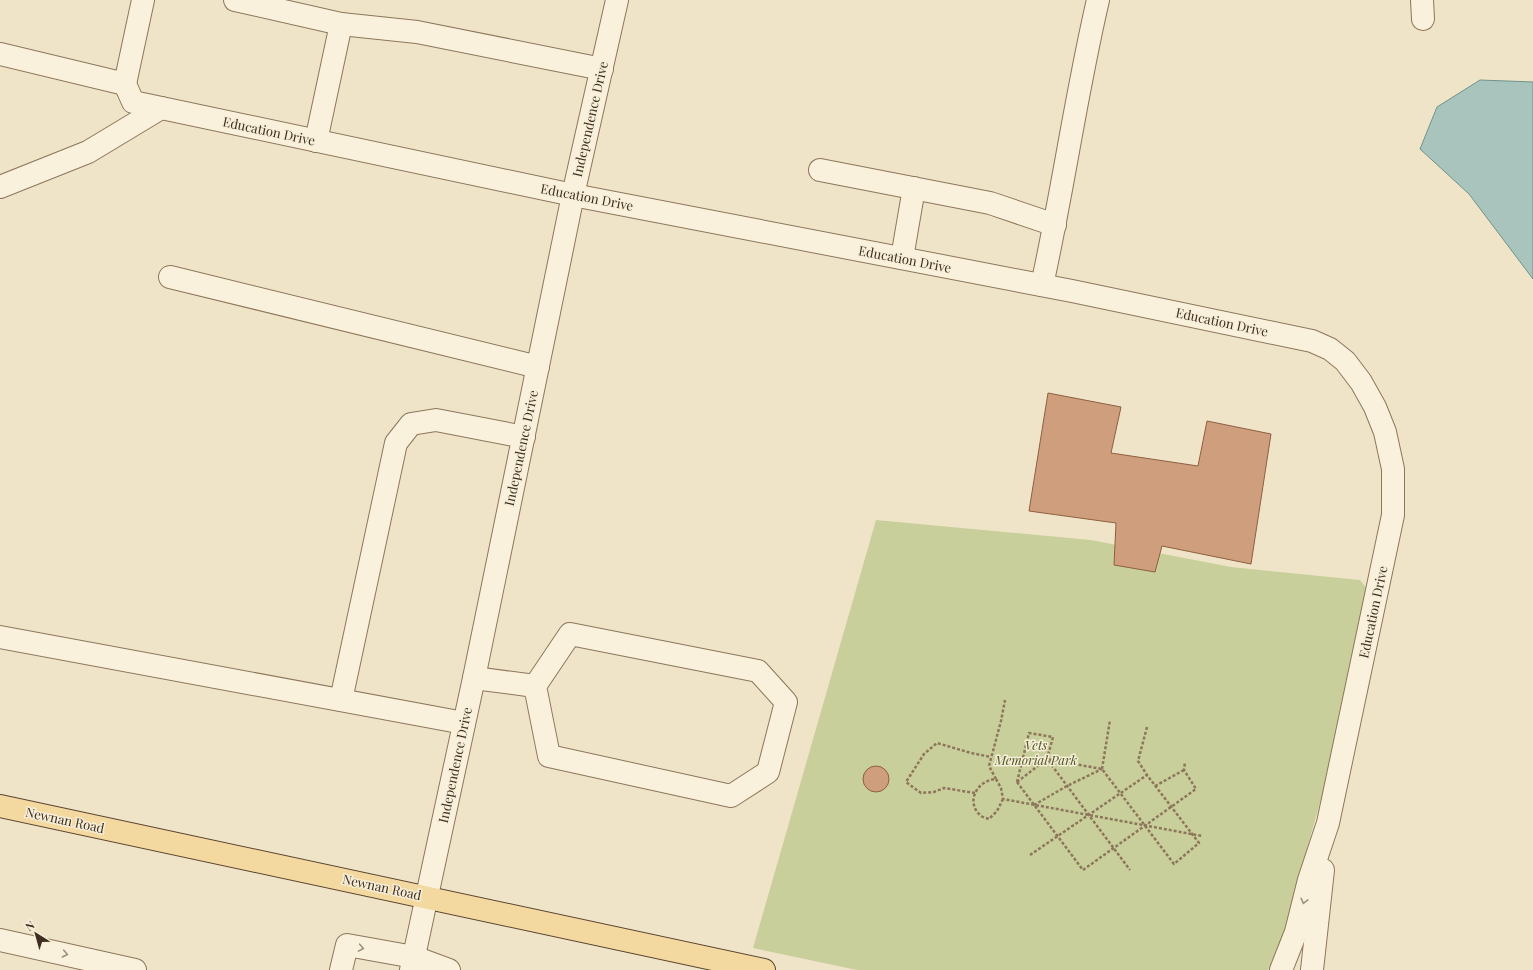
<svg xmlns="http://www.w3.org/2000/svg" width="1533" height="970" font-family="'Playfair Display',serif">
  <rect width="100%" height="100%" fill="#f0e4c8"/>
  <polygon fill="#c9cf9b" points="876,520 1091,540 1231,567 1360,580 1376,600 1373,613 1283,935 1268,970 857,970 753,948"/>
  <polygon fill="#a9c4bc" stroke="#6f938a" points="1480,80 1533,82 1533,279 1469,194 1420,149 1437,107"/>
  <g fill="#cf9f7d" stroke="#8d5f41">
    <polygon points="1048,393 1121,407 1111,453 1198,466 1207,421 1271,434 1251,564 1162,546 1155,572 1114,565 1116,523 1029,511"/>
    <circle cx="876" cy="779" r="13"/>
  </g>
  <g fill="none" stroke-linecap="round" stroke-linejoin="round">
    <g stroke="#8d765c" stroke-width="24">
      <g id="minor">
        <polyline points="235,0 341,24 316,141"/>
        <polyline points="1422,0 1423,19"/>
        <polyline points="341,24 417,32 602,69"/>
        <polyline points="0,54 125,84"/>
        <polyline points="125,84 133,102 573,195 1072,291 1312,341 1330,349 1345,361 1361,382 1375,407 1385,432 1393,469 1393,515 1328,823 1309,880 1296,932 1281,970"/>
        <polyline points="125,84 143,0"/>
        <polyline points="820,170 990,203 1055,225"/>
        <polyline points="0,187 88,152 161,108"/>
        <polyline points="902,258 914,188"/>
        <polyline points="170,277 538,367"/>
        <path d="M1042,285C1063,190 1076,94 1098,0"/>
        <polyline points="0,637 464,723"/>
        <polyline points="474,678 535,686 570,634 758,671 786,702 768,772 731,796 549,756 535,686"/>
        <polyline points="341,700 396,443 411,424 436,420 524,437"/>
        <polyline points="0,940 135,970"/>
        <polyline points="341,970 347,945 414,957 449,970"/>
        <polyline points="411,970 474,678 573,195 617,0"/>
        <polyline points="1312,970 1323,870"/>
      </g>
    </g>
    <g stroke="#5b4430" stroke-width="24">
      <polyline id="major" points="0,806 764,970"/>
    </g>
    <g stroke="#8d765c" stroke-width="2.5" stroke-dasharray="3 2" stroke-linecap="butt">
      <polyline points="1102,769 1110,720"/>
      <polyline points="996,779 989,766 1001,721 1005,700"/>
      <polyline points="1017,782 1047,759 1102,769 1174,864 1199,843 1147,775 1138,761 1147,727"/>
      <polyline points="1017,782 1083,870 1196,789 1184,770 1185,762"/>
      <polyline points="1017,782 1029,733 1053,737 1047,759 1130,870"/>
      <polyline points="1155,786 1184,770"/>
      <polyline points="975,793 944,788 934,792 921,793 906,782 924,754 937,743 971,753 991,757"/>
      <path d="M1003,799L997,811L989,819C986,818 982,817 980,815C965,801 978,780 996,779L1001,788L1003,799L1202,836"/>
      <polyline points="1034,805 1067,786 1102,769"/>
      <polyline points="1030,855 1147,775"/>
    </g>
    <use href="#minor" stroke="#faf1dc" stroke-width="22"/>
    <use href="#major" stroke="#f3d9a0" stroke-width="22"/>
  </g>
  <defs><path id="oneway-chevron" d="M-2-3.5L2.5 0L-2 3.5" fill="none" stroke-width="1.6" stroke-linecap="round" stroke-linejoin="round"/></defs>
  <g stroke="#9c907e">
    <use href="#oneway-chevron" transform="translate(1304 901) rotate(104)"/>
    <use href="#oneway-chevron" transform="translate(361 948) rotate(10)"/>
    <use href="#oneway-chevron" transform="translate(65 954) rotate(12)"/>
  </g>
  <g text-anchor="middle" stroke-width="3" stroke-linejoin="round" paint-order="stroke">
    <g font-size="13" fill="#3d2e20" stroke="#f7eed8">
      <text transform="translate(590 119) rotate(-77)" y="5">Independence Drive</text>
      <text transform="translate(269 131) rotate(12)" y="5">Education Drive</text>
      <text transform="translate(587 197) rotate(11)" y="5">Education Drive</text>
      <text transform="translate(905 259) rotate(11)" y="5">Education Drive</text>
      <text transform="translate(1222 322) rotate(12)" y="5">Education Drive</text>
      <text transform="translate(521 448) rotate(-78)" y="5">Independence Drive</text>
      <text transform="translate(1373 612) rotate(-78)" y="5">Education Drive</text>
      <text transform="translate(455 765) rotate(-78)" y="5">Independence Drive</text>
      <text transform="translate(65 820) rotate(12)" y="5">Newnan Road</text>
      <text transform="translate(382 887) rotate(12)" y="5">Newnan Road</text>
    </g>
    <g font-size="13" font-style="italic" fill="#4d5a26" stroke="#f7eed8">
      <text x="1036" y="750">Vets<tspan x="1036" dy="15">Memorial Park</tspan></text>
    </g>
  </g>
  <g transform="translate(36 934) rotate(323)" stroke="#f7eed8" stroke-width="3" paint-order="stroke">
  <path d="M0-3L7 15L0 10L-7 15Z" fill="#3d2e20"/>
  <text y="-6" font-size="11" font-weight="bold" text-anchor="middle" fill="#3d2e20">N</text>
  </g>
</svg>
